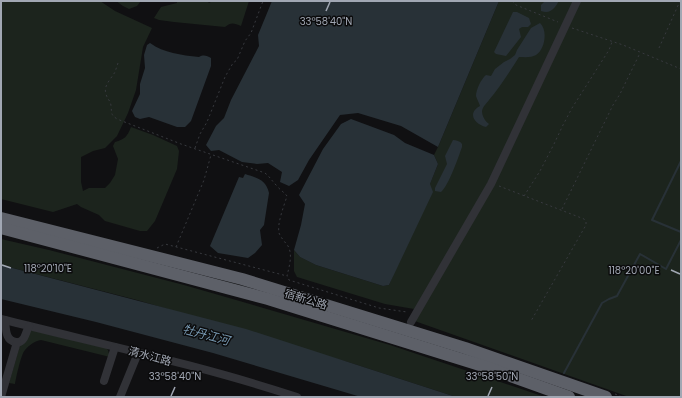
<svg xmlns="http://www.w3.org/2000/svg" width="682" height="398" font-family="Poppins,'Noto Sans SC',sans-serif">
  <rect width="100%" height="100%" fill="#101012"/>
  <g fill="#1c241d">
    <path d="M1,1H100L115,11L152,28L143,47L136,90L128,113L117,136L105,148L93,151L81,157V182L83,191L89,188H105L110,183L115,175L118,159L113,146L115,142C125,139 127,137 131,127L153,135L177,146L179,151L177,169L155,221L147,231H140L105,221L99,215L81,207L77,204L53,212L1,199Z"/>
    <polygon points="116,1 141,1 137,6 129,9 123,6"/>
    <path d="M177,1H207L209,3L213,1H249L241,26C234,23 231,22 225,27L174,22L159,20L154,18L161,7L177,3Z"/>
    <polygon points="499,1 681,1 681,397 629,397 409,319 414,309 385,304 297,277 294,271 294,250 300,257 316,265 383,286 389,285 438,164 434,155 438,147"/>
    <polygon points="1,239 49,250 184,285 243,302 390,345 545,397 456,397 351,363 137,300 1,265"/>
    <path d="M30,331H35L106,348L108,350L110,357L41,340C35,341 29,345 25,350C21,354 16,378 15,384L9,383L20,345Z"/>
  </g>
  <g fill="#283137">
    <polygon points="272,1 499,1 438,147 401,126 358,113 340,115 309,160 298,180 289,186 280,182 282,172 268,163 257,164 242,162 219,150 211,151 206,145 216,126 224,118 231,100 259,46 258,35"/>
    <path d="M545,1H559C554,9 551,14 541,11V5Z"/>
    <polygon points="513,12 517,12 529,18 531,24 528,27 522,27 519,29 521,37 506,56 496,54 494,52"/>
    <path d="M540,23C548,30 545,50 536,55C531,58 524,57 519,57C510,71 500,87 489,100C487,103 483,106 482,111C482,116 485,121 489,124L486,127C474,124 467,113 480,106C479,103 477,99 476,96C476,90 481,79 486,75L491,76L495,69L504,62L510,59L515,55L517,50L531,28Z"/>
    <path d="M150,43C164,53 181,55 199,57C204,54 207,56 211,58V66L191,121L185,127H177L149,117L140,119L135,117L132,111L140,94V84L145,68L144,55L147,45Z"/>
    <polygon points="351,119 394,135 405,143 434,155 438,164 430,184 433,192 389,285 383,286 316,265 300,257 294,250 301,225 305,204 299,195 323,149 341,124"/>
    <path d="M453,140C456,140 460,141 462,144V147C458,158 449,185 441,192L435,191V188L447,164L445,156Z"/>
    <path d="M245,174C257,178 266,179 269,193L264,225L260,230L262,245L255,253L248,258L218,253L210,246L239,177L243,178Z"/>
    <polygon points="1,265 246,329 456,397 361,397 213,353 96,322 1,299"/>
  </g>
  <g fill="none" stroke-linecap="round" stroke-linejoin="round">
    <g stroke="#283137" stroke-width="2">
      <polyline points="681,161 652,220 681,232"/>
      <polyline points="564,373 602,303 609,299 617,296 640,254 666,269 681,240"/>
    </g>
    <g stroke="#37393e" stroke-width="1" stroke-dasharray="2 3" stroke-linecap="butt">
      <polyline points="512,1 516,5 558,22"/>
      <polyline points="572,28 623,45 681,69"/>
      <polyline points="659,48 680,1"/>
      <path d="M118,63C117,66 116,69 115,72C111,79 103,86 106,94C107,99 111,101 111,106C112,113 110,114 117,119L181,144L265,173C270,177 272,181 277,186C280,190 284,192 287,196C284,206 277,223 279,233C281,238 285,242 288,246C293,255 289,267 287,276L289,280L379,308L407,312"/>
      <polyline points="195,148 200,134 207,122 225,77 233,63 237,60 245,41 251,33 263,1"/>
      <polyline points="499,186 584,219 586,221 586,225 531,321"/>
      <polyline points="524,196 540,171 554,144 563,125 572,108 609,50 612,42"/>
      <polyline points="562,209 613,105 620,94 640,53"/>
      <polyline points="176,247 204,180 211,155"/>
      <polyline points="157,248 165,244 287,276"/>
      <polyline points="615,394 622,397"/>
    </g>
    <g stroke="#313237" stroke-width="8">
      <path d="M1,319C100,344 200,365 297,397"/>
      <path d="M5,320C6,328 5,341 16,342C19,343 22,341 24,338C26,334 27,330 29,326"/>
      <polyline points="411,322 491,184 577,1"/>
      <polyline points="104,381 115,347"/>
      <polyline points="1,397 17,342"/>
      <polyline points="120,397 138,353"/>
    </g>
    <g stroke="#5d6068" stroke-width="12">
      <polyline points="1,218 242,279 465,348 606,397"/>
      <polyline points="1,228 268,299 483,366 569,397"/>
    </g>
  </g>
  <path fill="none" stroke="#a1a7b3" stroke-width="1.5" d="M326,11L330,2M2,265L11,268M671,270L680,274M171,396L175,387M488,396L492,387"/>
  <g text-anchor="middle" stroke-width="3" stroke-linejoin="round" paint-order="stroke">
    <g font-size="11" fill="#a1a7b3" stroke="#0b0b0c">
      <text transform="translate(306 299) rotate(17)" y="4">宿新公路</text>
      <text transform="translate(150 356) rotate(15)" y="4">清水江路</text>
    </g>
    <g font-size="12" font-style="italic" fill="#7697b0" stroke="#0b0b0c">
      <text transform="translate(206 335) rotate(15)" y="4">牡丹江河</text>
    </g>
  </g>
  <g font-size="10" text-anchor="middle" fill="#a1a7b3" stroke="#0b0b0c" stroke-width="3" stroke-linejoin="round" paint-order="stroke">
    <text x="326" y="25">33°58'40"N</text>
    <text x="48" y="272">118°20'10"E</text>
    <text x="634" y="274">118°20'00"E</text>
    <text x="175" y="380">33°58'40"N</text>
    <text x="492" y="380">33°58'50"N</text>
  </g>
  <rect width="682" height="398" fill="none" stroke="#a1a7b3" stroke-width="4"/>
</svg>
